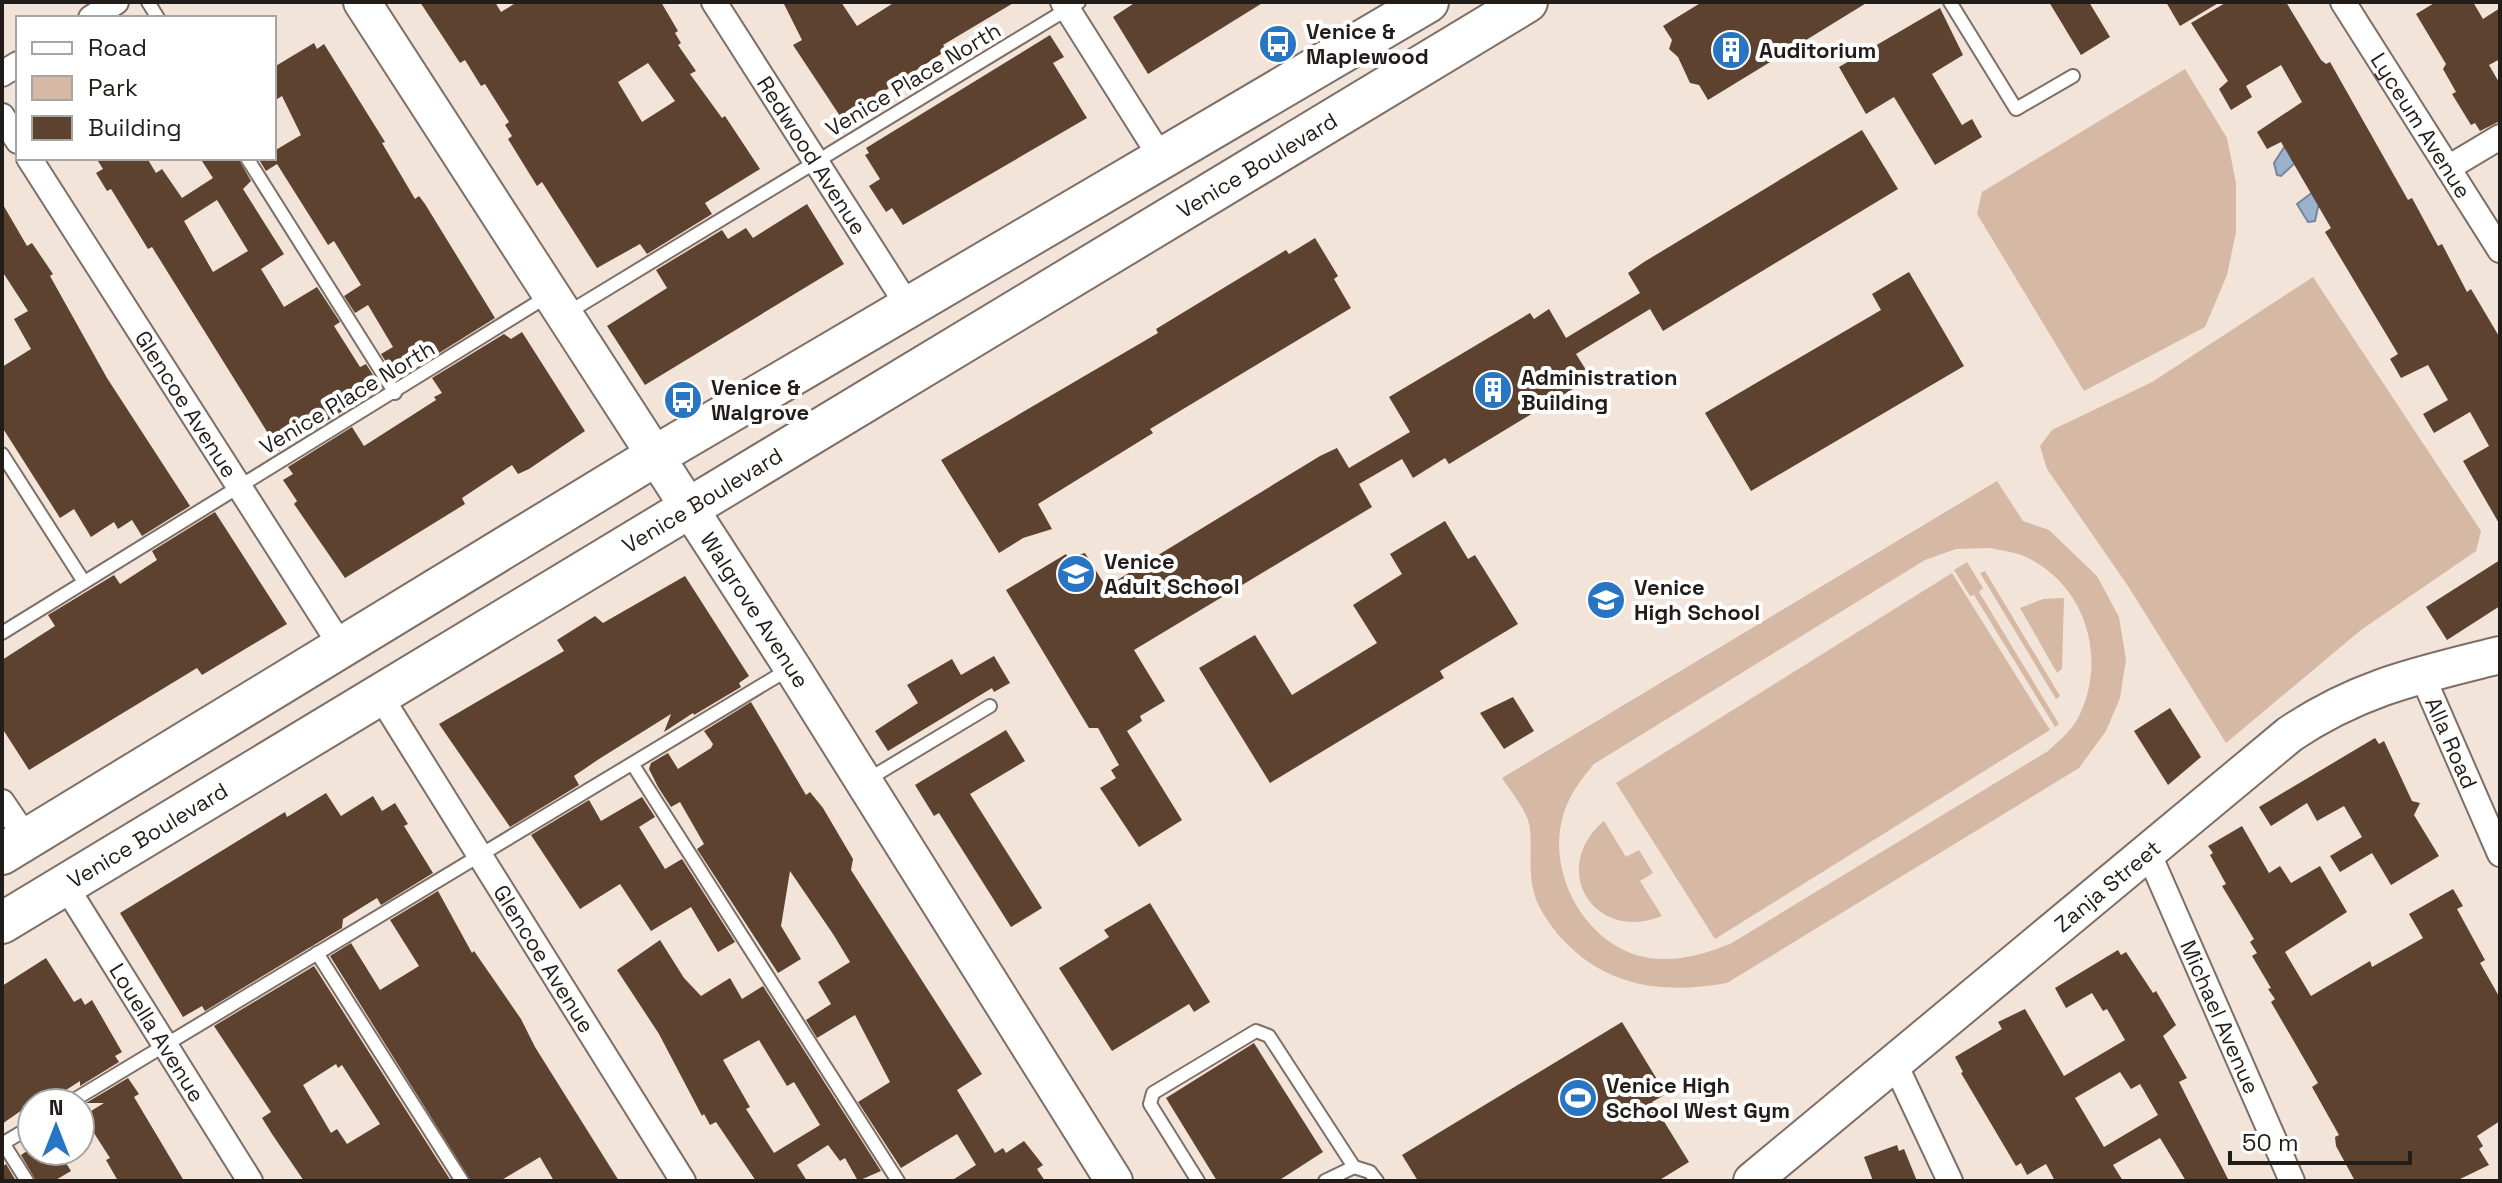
<svg xmlns="http://www.w3.org/2000/svg" width="2502" height="1183" font-family="'Space Grotesk',sans-serif">
  <rect width="100%" height="100%" fill="#f3e4da"/>
  <g fill="#d6b9a4" fill-rule="evenodd">
    <polygon points="2185,69 2227,138 2236,183 2236,232 2227,275 2205,327 2084,391 1977,214 1982,192"/>
    <polygon points="2313,277 2481,531 2476,551 2361,630 2226,743 2128,586 2047,469 2040,446 2052,430 2152,382"/>
    <path d="M1997,481L2023,521L2049,530L2097,576L2119,617L2126,659L2120,698L2106,731L2079,768L1727,983C1665,994 1608,988 1563,940C1552,928 1538,909 1534,893C1527,869 1534,838 1528,820C1523,806 1510,790 1502,778ZM1991,548C2002,551 2016,552 2026,557C2085,585 2107,656 2080,714C2074,728 2060,740 2048,751L1730,944C1706,953 1685,960 1659,959C1592,956 1545,878 1563,816C1569,795 1580,781 1594,764L1925,560L1956,549Z"/>
    <polygon points="1967,562 1983,588 1979,592 2059,724 2055,727 1974,595 1970,596 1954,570"/>
    <polygon points="1985,571 2060,696 2056,699 1980,573"/>
    <polygon points="1952,573 2050,730 1715,939 1616,783"/>
    <polygon points="2064,598 2062,669 2057,673 2020,608 2043,599"/>
    <path d="M1604,821L1626,857L1639,850L1653,873L1640,881L1662,916C1594,944 1548,868 1604,821Z"/>
  </g>
  <g fill="#9bb2ce" stroke="#778598" stroke-width="2">
    <polygon points="2285,146 2297,161 2281,176 2277,175 2274,163"/>
    <polygon points="2313,192 2322,207 2318,207 2315,221 2308,222 2297,204"/>
  </g>
  <g fill="#5d422f" fill-rule="evenodd">
    <path d="M420,2H495L501,12L517,2H661L678,31L675,33L681,43L678,45L696,71L690,74L722,118L725,116L760,169L705,203L712,214L647,254L640,244L597,268L542,182L537,186L508,139L512,136L505,125L509,122L485,84L481,86L465,60L460,63ZM648,63L675,101L642,122L618,82Z"/>
    <polygon points="783,2 841,2 857,26 895,2 1015,2 943,45 947,50 842,119 793,45 802,40"/>
    <polygon points="1136,2 1264,2 1148,74 1113,17"/>
    <polygon points="1702,2 1868,2 1708,100 1699,85 1690,83 1678,57 1669,49 1672,40 1663,26"/>
    <polygon points="2049,2 2089,2 2110,37 2081,55"/>
    <polygon points="2166,2 2220,2 2180,26"/>
    <polygon points="2227,2 2286,2 2321,60 2326,64 2330,62 2408,200 2412,198 2438,246 2442,244 2467,292 2471,289 2500,338 2500,525 2463,461 2489,446 2470,412 2434,433 2423,414 2448,400 2428,365 2401,378 2390,359 2398,354 2325,232 2331,228 2281,142 2267,149 2257,132 2302,102 2281,65 2246,86 2252,97 2231,110 2219,89 2228,81 2191,23"/>
    <polygon points="2436,2 2473,2 2483,19 2500,8 2500,59 2489,65 2500,84 2500,121 2480,131 2475,123 2471,125 2452,94 2456,92 2443,69 2446,64 2416,14"/>
    <polygon points="1940,8 1963,55 1932,74 1962,125 1972,119 1982,137 1935,165 1894,97 1866,114 1839,67"/>
    <polygon points="1050,35 1064,57 1053,63 1087,118 903,225 892,208 886,212 869,186 880,179 865,155 869,153 866,148"/>
    <polygon points="314,43 317,49 324,44 385,142 382,143 415,199 419,196 425,204 495,318 423,363 418,356 393,373 381,354 393,347 368,305 355,313 344,296 361,285 334,241 328,245 277,164 266,171 258,158 274,158 274,151 301,135 282,96 274,101 274,67"/>
    <polygon points="1862,130 1898,189 1663,331 1650,309 1576,354 1591,378 1449,464 1445,458 1413,478 1402,459 1359,484 1372,507 1134,650 1165,701 1140,716 1142,721 1127,731 1182,820 1139,847 1100,788 1116,778 1111,770 1119,765 1098,728 1089,728 1006,590 1066,554 1068,558 1085,553 1106,587 1320,456 1337,448 1349,468 1410,432 1389,397 1530,313 1534,319 1549,309 1566,338 1640,293 1628,273 1644,262"/>
    <path d="M96,158H147L156,173L162,169L182,198L213,178L200,158H238L251,181L243,189L284,254L261,269L284,307L317,287L340,322L334,326L360,367L366,364L378,383L373,386L376,390L279,451L152,247L148,249L111,189L107,191L96,173L103,169ZM217,200L248,251L213,272L184,221Z"/>
    <polygon points="2,203 27,246 32,243 53,274 50,276 107,378 190,506 142,536 132,520 118,529 114,522 91,537 74,509 60,518 2,427 2,367 31,349 14,319 28,311 2,271"/>
    <polygon points="807,204 844,264 645,385 607,326 667,288 656,270 722,230 728,239 746,228 753,238"/>
    <polygon points="1315,238 1338,276 1334,279 1351,308 1150,429 1153,433 1038,504 1052,529 1023,538 999,553 941,460 1158,333 1156,329 1286,250 1289,254"/>
    <polygon points="1909,272 1964,366 1751,491 1705,413 1881,310 1872,294"/>
    <polygon points="522,332 585,431 529,469 518,474 512,465 462,498 465,504 345,578 294,504 297,501 283,480 293,474 288,467 352,427 364,446 436,400 434,397 442,393 432,378 504,334 511,339"/>
    <polygon points="215,512 287,624 202,675 197,668 29,770 2,728 2,660 55,626 48,615 114,575 120,584 157,560 152,551"/>
    <polygon points="1445,521 1468,559 1475,555 1518,624 1440,671 1444,678 1270,783 1199,668 1255,635 1292,695 1377,643 1353,605 1402,574 1390,554"/>
    <polygon points="2500,560 2500,606 2447,640 2426,607"/>
    <polygon points="685,576 749,676 739,683 741,687 694,715 693,713 664,732 671,714 599,759 574,776 579,785 510,827 439,724 564,651 557,640 595,616 603,623"/>
    <polygon points="994,656 1010,683 994,692 992,688 888,751 875,731 918,703 907,685 952,659 961,675"/>
    <polygon points="1513,697 1534,731 1504,749 1480,713"/>
    <polygon points="751,702 806,795 810,792 823,808 853,859 851,870 982,1074 957,1090 995,1153 1003,1148 1006,1153 1024,1141 1043,1165 1037,1169 1045,1181 951,1181 976,1165 957,1134 901,1168 858,1102 890,1082 855,1015 817,1038 806,1020 831,1004 818,982 850,962 833,934 790,871 781,926 801,959 778,973 697,849 704,844 680,802 671,807 658,787 649,769 651,763 668,753 678,769 711,748 713,744 704,731"/>
    <polygon points="2170,708 2201,757 2168,785 2134,731"/>
    <polygon points="1006,730 1025,761 970,794 1042,908 1011,927 939,813 934,816 915,785"/>
    <polygon points="2375,738 2379,744 2384,741 2412,801 2420,803 2414,815 2439,856 2391,885 2372,853 2340,872 2330,856 2362,837 2344,806 2317,821 2307,803 2271,826 2259,807"/>
    <polygon points="326,793 341,816 373,796 382,811 395,803 408,824 404,826 433,873 381,905 377,898 343,919 342,928 205,1011 202,1006 183,1017 120,913 285,812 287,817"/>
    <polygon points="642,797 655,817 639,827 665,869 682,859 735,942 718,952 691,907 651,931 620,884 580,909 531,835 589,800 601,821"/>
    <polygon points="2242,826 2269,873 2280,866 2291,883 2320,866 2347,912 2285,952 2311,996 2370,961 2372,967 2423,938 2409,914 2453,889 2463,906 2457,909 2485,960 2480,963 2500,998 2500,1121 2477,1136 2483,1146 2479,1149 2489,1165 2456,1181 2355,1181 2336,1146 2335,1137 2339,1135 2312,1087 2318,1083 2271,1002 2275,999 2268,989 2271,988 2252,956 2257,953 2250,942 2254,939 2222,886 2226,884 2210,855 2213,853 2208,846"/>
    <polygon points="438,891 472,953 474,951 521,1019 535,1047 619,1181 554,1181 540,1157 500,1181 471,1181 330,956 351,943 380,990 419,966 390,920"/>
    <polygon points="1150,903 1210,1002 1194,1012 1189,1004 1112,1051 1059,968 1109,937 1104,930"/>
    <path d="M660,940L684,978L701,996L730,978L742,999L763,986L881,1171L858,1181L845,1158L840,1161L828,1145L797,1165L807,1181H756L716,1122L710,1125L704,1114L702,1116L659,1034L617,970ZM759,1040L787,1086L794,1082L820,1125L774,1153L746,1109L750,1107L723,1060Z"/>
    <path d="M2118,950L2121,955L2126,952L2153,993L2156,991L2176,1025L2163,1036L2187,1078L2179,1082L2229,1181H2186L2160,1138L2113,1165L2123,1181H2055L2046,1164L2027,1175L2021,1163L2016,1166L1961,1073L1963,1072L1955,1057L2002,1029L1998,1022L2025,1009L2064,1076L2125,1040L2107,1009L2103,1011L2092,993L2066,1008L2055,988ZM2120,1072L2131,1089L2140,1084L2158,1115L2104,1147L2075,1098Z"/>
    <polygon points="46,958 74,1002 81,998 85,1005 92,1000 122,1052 115,1056 119,1062 80,1086 80,1081 46,1103 32,1103 2,1124 2,986"/>
    <path d="M314,966L451,1181H304L272,1134L262,1118L271,1112L214,1026ZM336,1064L338,1068L342,1065L380,1124L347,1144L337,1129L331,1133L303,1085Z"/>
    <polygon points="1622,1022 1666,1094 1652,1102 1689,1162 1658,1181 1418,1181 1402,1155"/>
    <polygon points="1254,1043 1323,1152 1278,1181 1217,1181 1166,1098"/>
    <polygon points="128,1078 139,1094 134,1097 184,1181 118,1181 106,1160 110,1158 83,1116 104,1103 86,1103"/>
    <polygon points="1897,1145 1899,1151 1904,1149 1917,1181 1873,1181 1864,1157"/>
    <polygon points="27,1151 52,1151 56,1158 61,1155 71,1171 54,1181 36,1181 21,1155"/>
    <polygon points="6,1164 16,1181 2,1181 2,1167"/>
  </g>
  <g fill="none" stroke-linecap="round" stroke-linejoin="round">
    <g stroke="#7d6f66" stroke-width="16">
      <g id="lane">
        <polyline points="148,2 158,18"/>
        <polyline points="1950,2 2016,109 2073,76"/>
        <polyline points="247,158 395,393"/>
        <polyline points="569,312 1079,2"/>
        <polyline points="2,454 84,582"/>
        <polyline points="2,633 548,296"/>
        <polyline points="633,765 898,1181"/>
        <polyline points="867,780 990,706"/>
        <polyline points="317,953 462,1181"/>
        <polyline points="69,1103 789,669"/>
        <polyline points="3,1143 27,1181"/>
        <polyline points="2,1144 32,1126"/>
        <polyline points="1198,1181 1150,1104 1153,1093 1256,1031 1269,1036 1354,1167"/>
        <polyline points="1325,1181 1354,1167 1370,1172 1377,1181"/>
      </g>
    </g>
    <g stroke="#7d6f66" stroke-width="28">
      <g id="street">
        <path id="s1" d="M714,2L910,309"/>
        <polyline points="1063,2 1162,159"/>
        <path id="s2" d="M2343,2L2500,250"/>
        <polyline points="91,18 116,2"/>
        <polyline points="2,74 18,64"/>
        <polyline points="2,116 18,141"/>
        <path id="s3" d="M29,158L343,649"/>
        <polyline points="2448,168 2500,137"/>
        <path id="s4" d="M2422,675L2500,854"/>
        <path id="s5" d="M379,694L683,1181"/>
        <polyline points="2,802 27,839"/>
        <path id="s6" d="M2148,852L2292,1181"/>
        <path id="s7" d="M65,885L250,1181"/>
        <polyline points="1894,1062 1950,1181"/>
      </g>
    </g>
    <g stroke="#7d6f66" stroke-width="40">
      <g id="secondary">
        <path id="s8" d="M362,2L792,667L1114,1181"/>
        <path id="s9" d="M1752,1181L2290,734C2360,687 2420,675 2500,655"/>
      </g>
    </g>
    <g stroke="#7d6f66" stroke-width="44">
      <g id="primary">
        <polyline points="2,854 655,456 1428,2"/>
        <path id="s10" d="M2,923L1527,2"/>
      </g>
    </g>
    <use href="#lane" stroke="#fff" stroke-width="12"/>
    <use href="#street" stroke="#fff" stroke-width="24"/>
    <use href="#secondary" stroke="#fff" stroke-width="36"/>
    <use href="#primary" stroke="#fff" stroke-width="40"/>
  </g>
  <defs>
    <g id="bus-disc" transform="scale(2)"><circle r="9.5" fill="#2875c4" stroke="#fff"/><path d="M-5-6H5V4H4V6H2V4H-2V6H-4V4H-5ZM-3.5-4V0h7V-4ZM-3.5 1.2v1.5H-2V1.2ZM2 1.2v1.5H3.5V1.2Z" fill="#fff"/></g>
    <g id="building-disc" transform="scale(2)"><circle r="9.5" fill="#2875c4" stroke="#fff"/><path d="M-4-6H4V6H1V3H-1V6H-4ZM-2.5-4.3h1.7v1.8h-1.7ZM.8-4.3h1.7v1.8H.8ZM-2.5-1h1.7V.8h-1.7ZM.8-1h1.7V.8H.8Z" fill="#fff"/></g>
    <g id="school-disc" transform="scale(2)"><circle r="9.5" fill="#2875c4" stroke="#fff"/><path d="M0-5L7-2L0 1L-7-2ZM-4 1L0 2.5L4 1V4Q0 6-4 4Z" fill="#fff"/></g>
    <g id="stadium-disc" transform="scale(2)"><circle r="9.5" fill="#2875c4" stroke="#fff"/><path d="M0-5a6.5 5 0 1 0 0 10a6.5 5 0 1 0 0-10ZM-3.5-1.8h7v3.6h-7Z" fill="#fff"/></g>
  </defs>
  <g fill-rule="evenodd">
    <use href="#bus-disc" x="1278" y="44"/>
    <use href="#building-disc" x="1731" y="50"/>
    <use href="#building-disc" x="1493" y="390"/>
    <use href="#bus-disc" x="683" y="400"/>
    <use href="#school-disc" x="1076" y="574"/>
    <use href="#school-disc" x="1606" y="600"/>
    <use href="#stadium-disc" x="1578" y="1098"/>
  </g>
  <g text-anchor="middle" stroke-width="8" stroke-linejoin="round" paint-order="stroke">
    <g font-size="22" font-weight="bold" fill="#231d1a" stroke="#fff" text-anchor="start">
      <text x="1306" y="39">Venice &amp;<tspan x="1306" dy="25">Maplewood</tspan></text>
      <text x="1759" y="58">Auditorium</text>
      <text x="1521" y="385">Administration<tspan x="1521" dy="25">Building</tspan></text>
      <text x="711" y="395">Venice &amp;<tspan x="711" dy="25">Walgrove</tspan></text>
      <text x="1104" y="569">Venice<tspan x="1104" dy="25">Adult School</tspan></text>
      <text x="1634" y="595">Venice<tspan x="1634" dy="25">High School</tspan></text>
      <text x="1606" y="1093">Venice High<tspan x="1606" dy="25">School West Gym</tspan></text>
    </g>
    <g font-size="22" fill="#231d1a" stroke="#fff">
      <text transform="translate(913 79) rotate(-31)" y="8">Venice Place North</text>
      <text dy="8" stroke="none"><textPath href="#s2" startOffset="146">Lyceum Avenue</textPath></text>
      <text dy="8" stroke="none"><textPath href="#s1" startOffset="182">Redwood Avenue</textPath></text>
      <text dy="8" stroke="none"><textPath href="#s10" startOffset="1466">Venice Boulevard</textPath></text>
      <text transform="translate(347 397) rotate(-31)" y="8">Venice Place North</text>
      <text dy="8" stroke="none"><textPath href="#s3" startOffset="292">Glencoe Avenue</textPath></text>
      <text dy="8" stroke="none"><textPath href="#s10" startOffset="818">Venice Boulevard</textPath></text>
      <text dy="8" stroke="none"><textPath href="#s8" startOffset="724">Walgrove Avenue</textPath></text>
      <text dy="8" stroke="none"><textPath href="#s4" startOffset="74">Alla Road</textPath></text>
      <text dy="8" stroke="none"><textPath href="#s10" startOffset="170">Venice Boulevard</textPath></text>
      <text dy="8" stroke="none"><textPath href="#s9" startOffset="462">Zanja Street</textPath></text>
      <text dy="8" stroke="none"><textPath href="#s5" startOffset="312">Glencoe Avenue</textPath></text>
      <text dy="8" stroke="none"><textPath href="#s6" startOffset="180">Michael Avenue</textPath></text>
      <text dy="8" stroke="none"><textPath href="#s7" startOffset="174">Louella Avenue</textPath></text>
    </g>
  </g>
  <rect width="2502" height="1183" fill="none" stroke="#231d1a" stroke-width="8"/>
  <rect x="16" y="16" width="260" height="144" fill="#ffffff" stroke="#a7a5a3" stroke-width="2"/>
  <rect x="32" y="42" width="40" height="12" fill="#ffffff" stroke="#a7a5a3" stroke-width="2"/>
  <text x="88" y="56" font-size="24" fill="#231d1a">Road</text>
  <rect x="32" y="76" width="40" height="24" fill="#d6b9a4" stroke="#a7a5a3" stroke-width="2"/>
  <text x="88" y="96" font-size="24" fill="#231d1a">Park</text>
  <rect x="32" y="116" width="40" height="24" fill="#5d422f" stroke="#a7a5a3" stroke-width="2"/>
  <text x="88" y="136" font-size="24" fill="#231d1a">Building</text>
  <g transform="translate(56 1127)"><circle r="38" fill="#ffffff" stroke="#a7a5a3" stroke-width="2"/>
  <path d="M0-6L14 30L0 20L-14 30Z" fill="#2875c4"/>
  <text y="-12" font-size="22" font-weight="bold" text-anchor="middle" fill="#231d1a">N</text>
  </g>
  <path d="M2230 1151v12h180v-12" fill="none" stroke="#231d1a" stroke-width="4"/>
  <text x="2242" y="1151" font-size="24" fill="#231d1a" stroke="#ffffff" stroke-width="6" paint-order="stroke">50 m</text>
</svg>
